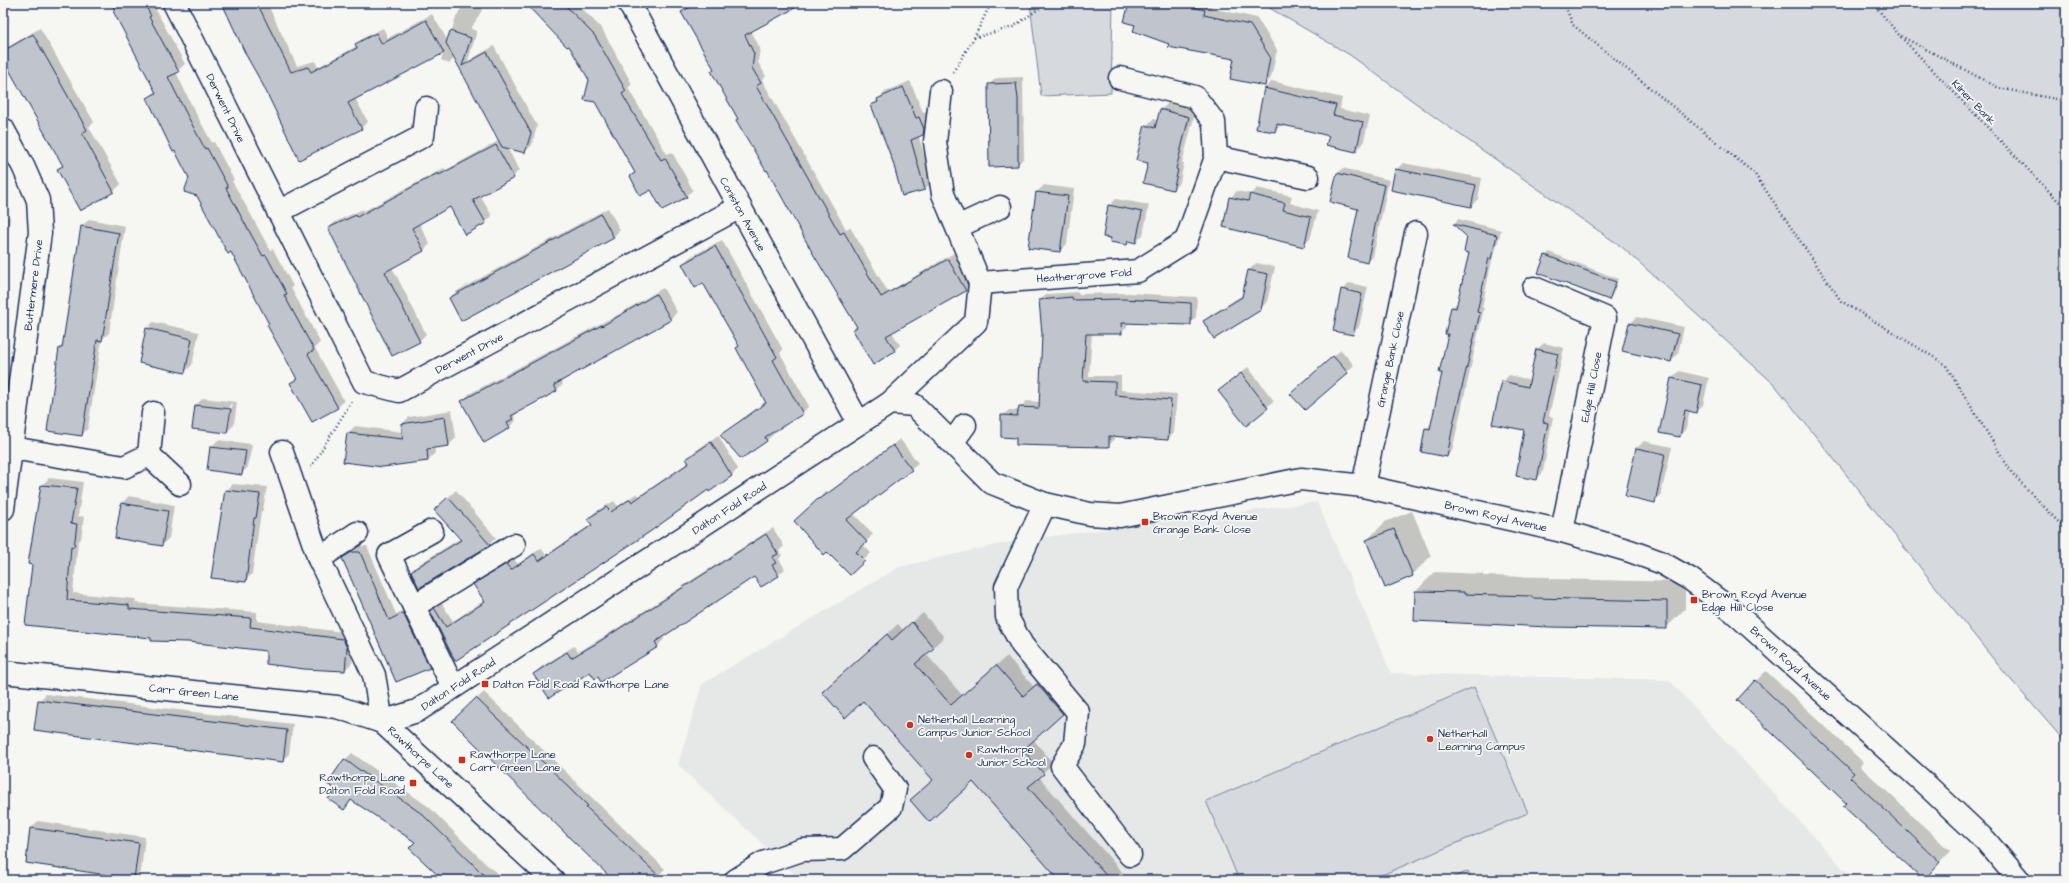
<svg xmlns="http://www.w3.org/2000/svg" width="2069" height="883" font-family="'Architects Daughter',sans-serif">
  <rect width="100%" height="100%" fill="#f6f6f2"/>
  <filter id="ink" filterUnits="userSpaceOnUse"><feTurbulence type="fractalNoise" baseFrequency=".025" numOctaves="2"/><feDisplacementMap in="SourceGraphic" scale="8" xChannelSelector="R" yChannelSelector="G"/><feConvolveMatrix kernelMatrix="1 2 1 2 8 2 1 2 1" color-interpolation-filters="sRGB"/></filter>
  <g filter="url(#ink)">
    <polygon fill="#e6e7e7" points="1317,502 1391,673 1669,680 1854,880 801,880 678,765 702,684 899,567 1014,541"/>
    <g fill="#d6d9dd" stroke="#78849e">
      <polygon points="1030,3 1113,3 1111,93 1041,96"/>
      <polygon points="1261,3 2066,3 2066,743 1998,665 1774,384 1622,247 1443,123 1350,55"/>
      <polygon points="1474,687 1528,813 1370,880 1239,880 1206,801"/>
      <polygon points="1468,871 1472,880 1448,880"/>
    </g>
    <g fill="#0003" fill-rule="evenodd">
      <polygon points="111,3 155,3 158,8 156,10 185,64 176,72 192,106 212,143 214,142 234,180 232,181 250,213 270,250 273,249 293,286 291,288 320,342 315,348 344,401 337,408 292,383 297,377 270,323 149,98 156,90"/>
      <polygon points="223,3 267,3 297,66 315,61 318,67 357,46 363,38 383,28 388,38 432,14 448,41 456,17 464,3 486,3 471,29 477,31 468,61 494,46 537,126 532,145 525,152 507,147 519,170 513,177 480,195 492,216 486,222 466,234 451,206 419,223 430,244 423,251 392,267 426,334 419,341 329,228 335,222 363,209 364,211 444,168 446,170 500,140 455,57 449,64 441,60 444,52 355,98 368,122 361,128 300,159"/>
      <polygon points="498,3 508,3 505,7"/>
      <polygon points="520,3 577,3 602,29 632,84 628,88 667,154 672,152 693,190 686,196 651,189 631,176 636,171 590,80 569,44 536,13"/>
      <polygon points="695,3 792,3 751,31 760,48 758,62 766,76 762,80 846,229 850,227 888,292 954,253 971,285 966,291 892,332 900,345 894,351 858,326 712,71 715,68 682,12"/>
      <polygon points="1130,3 1210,3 1212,4 1211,8 1257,18 1277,50 1271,78 1265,85 1235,58 1170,44 1136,24"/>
      <polygon points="40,28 94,122 89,127 121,184 114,191 81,209 59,169 63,164 3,57 3,51 8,47"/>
      <polygon points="1023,77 1024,158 1017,165 989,85 996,78"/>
      <polygon points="910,81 923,112 926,111 930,121 930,127 919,137 932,182 925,189 894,161 872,106 885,92"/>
      <polygon points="1272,81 1342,98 1340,109 1370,116 1363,144 1356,151 1330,135 1282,124 1275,131 1257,128 1265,88"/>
      <polygon points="1168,103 1196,110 1182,163 1184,163 1180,182 1173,189 1146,126 1153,119 1158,120 1161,110"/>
      <polygon points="1403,163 1482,178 1478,199 1471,206 1396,170"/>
      <polygon points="1343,168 1389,180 1373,257 1367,262 1359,208 1338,173"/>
      <polygon points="1044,185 1074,189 1067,244 1060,251 1030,247 1037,192"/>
      <polygon points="1257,188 1292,196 1290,203 1318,211 1310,239 1304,245 1230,198 1237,191 1252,194"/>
      <polygon points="1116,199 1149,205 1143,235 1136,242 1131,241 1127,244 1109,206"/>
      <polygon points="608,208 620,230 613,237 450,298 457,291"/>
      <polygon points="3,216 10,217 3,262"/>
      <polygon points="89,219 125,226 109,333 102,339 88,428 82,435 60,348 63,345 82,226"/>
      <polygon points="1458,219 1501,230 1495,253 1493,256 1482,307 1484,308 1452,451 1447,456 1426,429 1431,424 1443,373 1452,307 1459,302 1470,252 1468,237 1454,224"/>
      <polygon points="722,240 783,350 780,353 809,406 802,413 772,431 774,434 767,440 741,457 722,435 766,401 740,346 703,282 683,264 690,257"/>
      <polygon points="1549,252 1618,279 1612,296 1608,299 1546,256"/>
      <polygon points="1256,263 1275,267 1267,302 1260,309 1204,321 1211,315 1244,294 1249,270"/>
      <polygon points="1349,283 1368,287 1359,327 1352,334 1342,290"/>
      <polygon points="663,288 677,312 670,319 561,380 563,384 556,391 519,411 514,416 516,421 509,427 462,401 469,394 609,319 609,320"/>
      <polygon points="1078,292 1079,294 1130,293 1197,297 1196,317 1190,324 1127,322 1127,327 1121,333 1092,333 1089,376 1121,376 1121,390 1177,394 1174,433 1168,439 1114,435 1114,440 1108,446 1017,437 1002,416 1009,410 1019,410 1026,401 1040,402 1043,334 1040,300 1047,294"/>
      <polygon points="1637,317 1684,327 1678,354 1671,361 1630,324"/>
      <polygon points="153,322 199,332 192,365 185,372 147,329"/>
      <polygon points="1544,343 1564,348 1549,416 1553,417 1543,472 1537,479 1526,429 1503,382 1509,375 1531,380 1537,349"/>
      <polygon points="1341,350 1354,365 1347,372 1298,387"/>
      <polygon points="1248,367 1274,401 1267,407 1219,391"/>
      <polygon points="1679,371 1709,378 1703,405 1696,411 1690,410 1686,429 1679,436 1672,378"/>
      <path d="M203,398L237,402L234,425L227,432L196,405ZM230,404H232L229,426H227Z"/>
      <polygon points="452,410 456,438 449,445 434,447 435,453 428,460 348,433 355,426 403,432 402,424 409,417"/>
      <polygon points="718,435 738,469 731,476 708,489 455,659 431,611 438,604 441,602 453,621 485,600 475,585 482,578 513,558 518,564 541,548 546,555 592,524 588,519 595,512 614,501 618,506 637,493 639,496 689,462 687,459 694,452"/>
      <polygon points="900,439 918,463 853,513 873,534 863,545 871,553 850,574 802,514 826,492 828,493"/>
      <polygon points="218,440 252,444 248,467 241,474 211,447"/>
      <polygon points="1644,441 1672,447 1661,494 1654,501 1627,496 1637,448"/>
      <polygon points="49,478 83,482 78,516 84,517 81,539 78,542 73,593 136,599 135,603 257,612 257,621 350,633 354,641 352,663 345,670 267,650 26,624 42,485"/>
      <polygon points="233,484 267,487 263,510 261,512 252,574 245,581 226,491"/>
      <polygon points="456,490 496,538 489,544 412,571 419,564 461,538 435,510"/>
      <polygon points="129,496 174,505 169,538 162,545 122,503"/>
      <polygon points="1412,511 1431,556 1412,575 1367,540 1385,522"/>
      <polygon points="773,528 784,546 779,551 782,555 779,559 785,569 778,575 755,576 663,636 664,639 658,646 601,680 599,676 590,670 534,674 541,667 574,646 578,652 605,636"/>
      <polygon points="360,546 367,546 396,614 410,607 436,660 429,667 397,681 343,559"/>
      <polygon points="1435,572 1483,574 1483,576 1550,577 1550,579 1685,582 1685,609 1666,628 1415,620 1416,591"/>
      <polygon points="923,613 944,637 926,654 962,695 1007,656 1033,686 1048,674 1073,703 1033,739 1053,763 1039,777 1129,880 1060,880 973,781 934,780 863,700 823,692 898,624 903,630"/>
      <polygon points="1766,671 1863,762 1860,766 1950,851 1923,879 1845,806 1847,803 1756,681"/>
      <polygon points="484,692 665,869 653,880 615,880 453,721"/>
      <polygon points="46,694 293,724 289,754 282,761 39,701"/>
      <polygon points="352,753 429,807 487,865 506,880 444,880 416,842 352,799 344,808 345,760"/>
      <polygon points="38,821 145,837 141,871 134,878 31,828"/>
    </g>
    <g fill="#c0c4cd" stroke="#1b2f5e">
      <polygon points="111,3 144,3 151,16 149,17 179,72 168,77 186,113 205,149 207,148 228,187 226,188 243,220 263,256 266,255 287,294 284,295 314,350 308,354 338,408 312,422 290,383 297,379 267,325 269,324 231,252 228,254 197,196 184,192 189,178 175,151 173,152 147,98 156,93 113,11 115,10"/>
      <polygon points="222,3 257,3 291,72 308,67 311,72 357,48 355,44 376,33 382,44 426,20 444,53 348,103 362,129 299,160 263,85 246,55"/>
      <polygon points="525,3 563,3 595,36 626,91 622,94 661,160 665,158 687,197 662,210 651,190 640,196 630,176 635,173 595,102 584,100 589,80 569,46 567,47"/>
      <polygon points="698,3 804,3 745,35 754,54 752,68 761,83 756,86 840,234 844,232 881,297 948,259 966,291 886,336 895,351 873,365 853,330 857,327 812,252 767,170 766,171 736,120 738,119 711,71 714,69 681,12"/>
      <polygon points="1129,3 1175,3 1205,10 1204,15 1250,25 1270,57 1265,86 1230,79 1234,59 1168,47 1169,44 1133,31 1135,25 1124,22"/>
      <polygon points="450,31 471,38 462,66 487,52 531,133 525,153 502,147 446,43"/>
      <polygon points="33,34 87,130 82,133 114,192 80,211 57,169 63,166 3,59 3,51"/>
      <polygon points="1016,83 1018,99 1018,166 989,167 988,84"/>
      <polygon points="903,87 916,118 919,117 924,129 923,135 911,140 925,190 902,196 893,162 871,105 878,102 877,99"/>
      <polygon points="1264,88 1336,105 1333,115 1363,122 1356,152 1326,145 1329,136 1297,128 1277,124 1275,132 1256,129"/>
      <polygon points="1160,109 1189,117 1176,169 1178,170 1173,190 1143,183 1148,163 1136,160 1145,125 1155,128"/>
      <polygon points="496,145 514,178 473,200 486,223 465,235 450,207 412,228 424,251 385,272 420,342 392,356 328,228 356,215 357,217 438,173 439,175"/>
      <polygon points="1395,169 1476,185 1471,207 1391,190"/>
      <polygon points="1337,173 1384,185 1367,263 1348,258 1358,209 1330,202"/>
      <polygon points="1036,192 1068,196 1060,252 1028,248"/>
      <polygon points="1250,194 1285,203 1283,210 1311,217 1304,247 1223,227 1229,197 1248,201"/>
      <polygon points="1108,205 1142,212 1136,243 1128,241 1127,245 1110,242 1111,238 1103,237"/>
      <polygon points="601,214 614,238 461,321 449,298"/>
      <polygon points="1453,224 1497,235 1491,259 1489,258 1477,312 1480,313 1454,420 1447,457 1421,452 1425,428 1430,429 1442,373 1439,373 1448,334 1445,334 1451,307 1456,308 1469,253 1464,252 1467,237"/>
      <polygon points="81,226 119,233 102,341 97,340 82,436 47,431 59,348 62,348"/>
      <polygon points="715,246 777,357 773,360 803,414 765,437 767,441 741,459 720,435 766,403 736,348 739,346 703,283 695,288 682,264"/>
      <polygon points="1545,255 1616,282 1609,300 1538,273"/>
      <polygon points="1248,270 1268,274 1261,310 1214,339 1203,321 1242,297"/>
      <polygon points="1341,289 1362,294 1353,335 1333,331"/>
      <polygon points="656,294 671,320 554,385 557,391 511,416 513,419 507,422 510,428 484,443 461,401 602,325 602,326"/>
      <polygon points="1072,297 1073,300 1123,299 1191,303 1191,325 1121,323 1122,334 1086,334 1083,381 1115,382 1115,395 1171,400 1168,440 1109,436 1109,447 1053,446 1016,445 1016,438 1001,437 1001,415 1017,416 1019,407 1039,408 1042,334 1039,300"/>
      <polygon points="1629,323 1678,334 1671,362 1622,351"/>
      <polygon points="146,328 192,339 185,373 139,363"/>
      <polygon points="1536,349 1558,354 1543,422 1548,423 1537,480 1516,476 1524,430 1492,424 1502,381 1528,387"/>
      <polygon points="1333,356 1348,373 1305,410 1290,394"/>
      <polygon points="1241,373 1268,408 1246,426 1218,391"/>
      <polygon points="1671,378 1702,385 1696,413 1685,410 1680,437 1659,433"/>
      <polygon points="195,405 231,409 227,433 192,429"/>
      <polygon points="445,417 449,446 427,449 428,461 383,467 343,462 347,433 403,439 401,424"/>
      <polygon points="711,442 732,476 709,492 708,490 651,531 455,661 430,611 434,608 446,627 485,602 473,584 506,564 511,570 534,554 539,561 592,525 587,519 606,507 611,512 630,499 632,502 689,463 686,459"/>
      <polygon points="893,445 912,470 846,520 867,542 856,552 865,561 850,575 827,552 824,555 794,521 819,498 820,499"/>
      <polygon points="210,447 246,451 242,475 207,470"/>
      <polygon points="1636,448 1665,454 1655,503 1625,496"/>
      <polygon points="41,485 77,488 71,523 77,524 74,547 71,546 67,600 129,605 129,609 251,618 250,627 343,639 347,648 345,671 304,669 266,664 266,651 188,642 151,641 151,638 25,625 32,565 28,564"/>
      <polygon points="225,490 260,494 256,518 254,518 246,582 211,578"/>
      <polygon points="448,497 490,545 419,588 411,571 461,540 434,510"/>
      <polygon points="121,503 168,511 162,546 115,538"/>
      <polygon points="1394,529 1413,576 1385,588 1366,540"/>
      <polygon points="766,534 778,554 772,557 776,563 772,565 779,576 761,587 754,577 655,642 658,647 601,682 598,677 595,679 590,672 549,698 533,674 567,652 571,658 597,643"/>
      <polygon points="352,552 360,552 389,620 403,613 430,668 396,682 342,558"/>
      <polygon points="1415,591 1464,592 1464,594 1532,596 1532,598 1667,601 1667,629 1550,627 1414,621"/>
      <polygon points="912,622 934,648 915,664 951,705 996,665 1023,696 1037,684 1063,714 1023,750 1044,774 1028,787 1110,880 1059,880 973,782 929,822 910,800 933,780 863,701 845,718 822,692 887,634 892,640"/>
      <polygon points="1755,680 1854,773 1850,777 1940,862 1924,880 1843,806 1846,803 1737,700"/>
      <polygon points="476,698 568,786 588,806 586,807 663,880 613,880 576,844 452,721"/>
      <polygon points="38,700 287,730 283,762 34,730"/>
      <polygon points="344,759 422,814 489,880 443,880 409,848 415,842 351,800 344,810 328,799 335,789 327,784"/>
      <polygon points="30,828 139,843 134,879 26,863"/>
    </g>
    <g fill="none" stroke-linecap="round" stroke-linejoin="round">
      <g stroke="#1b2f5e" stroke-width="25">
        <g id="minor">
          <polyline points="174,3 364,382 399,391 740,207"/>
          <polyline points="629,3 740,207 859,423"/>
          <polyline points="3,129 23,166 38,200 40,233 3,509"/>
          <polyline points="1216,157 1308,177"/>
          <polyline points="278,212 423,136 426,108"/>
          <polyline points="957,227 1000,207"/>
          <polyline points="980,283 1138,271 1186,241 1216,157 1214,122 1195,97 1120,78"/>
          <polyline points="1534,288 1605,318 1562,531"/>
          <polyline points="890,403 914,405 992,483 1045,504 1090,514 1120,516 1301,479 1363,486 1562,531 1630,551 1660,562 1690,579 1734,612 1921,780 1986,841 2019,880"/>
          <polyline points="952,443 965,425"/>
          <polyline points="12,448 124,467 149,455 180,484"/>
          <polyline points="282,452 319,559 374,675 382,722 553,880"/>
          <polyline points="149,455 153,413"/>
          <polyline points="1363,486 1416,233"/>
          <polyline points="1045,504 1006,587 1007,617 1022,645 1078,712 1075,744 1062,766 1130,855"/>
          <polyline points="432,531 389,555 453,687"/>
          <polyline points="319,559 357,533"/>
          <polyline points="414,606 514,545"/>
          <polyline points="3,672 337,707 382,722"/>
          <polyline points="382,722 417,711 890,403 976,322 980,283 943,194 935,142 941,91"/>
          <polyline points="736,880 763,863 802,850 842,849 891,807 895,789 873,758"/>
        </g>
      </g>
      <g stroke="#1b2f5e" stroke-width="2.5" stroke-dasharray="1 3" stroke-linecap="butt">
        <polyline points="1564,3 1573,25 1754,173 1841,301 1945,364 2012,473 2066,530"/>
        <polyline points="1873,3 1899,35 2066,209"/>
        <polyline points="1901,36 1999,88 2066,101"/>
        <polyline points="974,38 1013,27 1047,3"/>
        <polyline points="953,72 974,38 991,3"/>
        <polyline points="311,467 352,401"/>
      </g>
      <use href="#minor" stroke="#f6f6f2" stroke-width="22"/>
    </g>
  </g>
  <g fill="#c8321e" stroke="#f6f6f2" stroke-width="1.5">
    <rect x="1141" y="518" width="8" height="8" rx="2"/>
    <rect x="1690" y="596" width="8" height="8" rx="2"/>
    <rect x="481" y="680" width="8" height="8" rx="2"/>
    <circle cx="910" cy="725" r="4"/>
    <circle cx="1430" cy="739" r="4"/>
    <circle cx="969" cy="755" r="4"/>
    <rect x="458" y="756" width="8" height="8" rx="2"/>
    <rect x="409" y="779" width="8" height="8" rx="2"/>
  </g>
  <g text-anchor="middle" stroke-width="3.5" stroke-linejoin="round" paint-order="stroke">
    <g font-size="11" fill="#1b2f5e" stroke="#f6f6f2">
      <text transform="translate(1974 102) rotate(46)" y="4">Kilner Bank</text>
      <text transform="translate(226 108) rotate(64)" y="4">Derwent Drive</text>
      <text transform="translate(743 214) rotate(61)" y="4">Coniston Avenue</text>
      <text transform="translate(1084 275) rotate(-4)" y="4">Heathergrove Fold</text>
      <text transform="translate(33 285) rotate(-83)" y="4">Buttermere Drive</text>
      <text transform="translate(469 353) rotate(-28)" y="4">Derwent Drive</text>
      <text transform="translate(1390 359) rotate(-78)" y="4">Grange Bank Close</text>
      <text transform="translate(1591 387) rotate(-79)" y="4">Edge Hill Close</text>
      <text transform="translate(729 508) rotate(-33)" y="4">Dalton Fold Road</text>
      <text transform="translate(1496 516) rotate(13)" y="4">Brown Royd Avenue</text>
      <text transform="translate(1791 663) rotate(42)" y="4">Brown Royd Avenue</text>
      <text transform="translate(458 684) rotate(-33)" y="4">Dalton Fold Road</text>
      <text transform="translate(194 692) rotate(6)" y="4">Carr Green Lane</text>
      <text transform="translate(421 757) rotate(43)" y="4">Rawthorpe Lane</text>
    </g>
    <g font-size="11" fill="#1b2f5e" stroke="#f6f6f2" text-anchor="start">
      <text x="1153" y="520">Brown Royd Avenue<tspan x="1153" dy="13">Grange Bank Close</tspan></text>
      <text x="1702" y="598">Brown Royd Avenue<tspan x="1702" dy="13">Edge Hill Close</tspan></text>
      <text x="493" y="688">Dalton Fold Road Rawthorpe Lane</text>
      <text x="918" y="723">Netherhall Learning<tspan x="918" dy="13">Campus Junior School</tspan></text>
      <text x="1438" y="737">Netherhall<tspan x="1438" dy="13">Learning Campus</tspan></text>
      <text x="977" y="753">Rawthorpe<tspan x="977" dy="13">Junior School</tspan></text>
      <text x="470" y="758">Rawthorpe Lane<tspan x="470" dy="13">Carr Green Lane</tspan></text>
      <text x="405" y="781" text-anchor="end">Rawthorpe Lane<tspan x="405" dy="13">Dalton Fold Road</tspan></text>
    </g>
  </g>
  <rect width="2069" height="883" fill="none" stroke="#f6f6f2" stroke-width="16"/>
  <rect x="8" y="8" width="2053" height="867" fill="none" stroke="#1b2f5e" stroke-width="1.5" filter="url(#ink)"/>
</svg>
